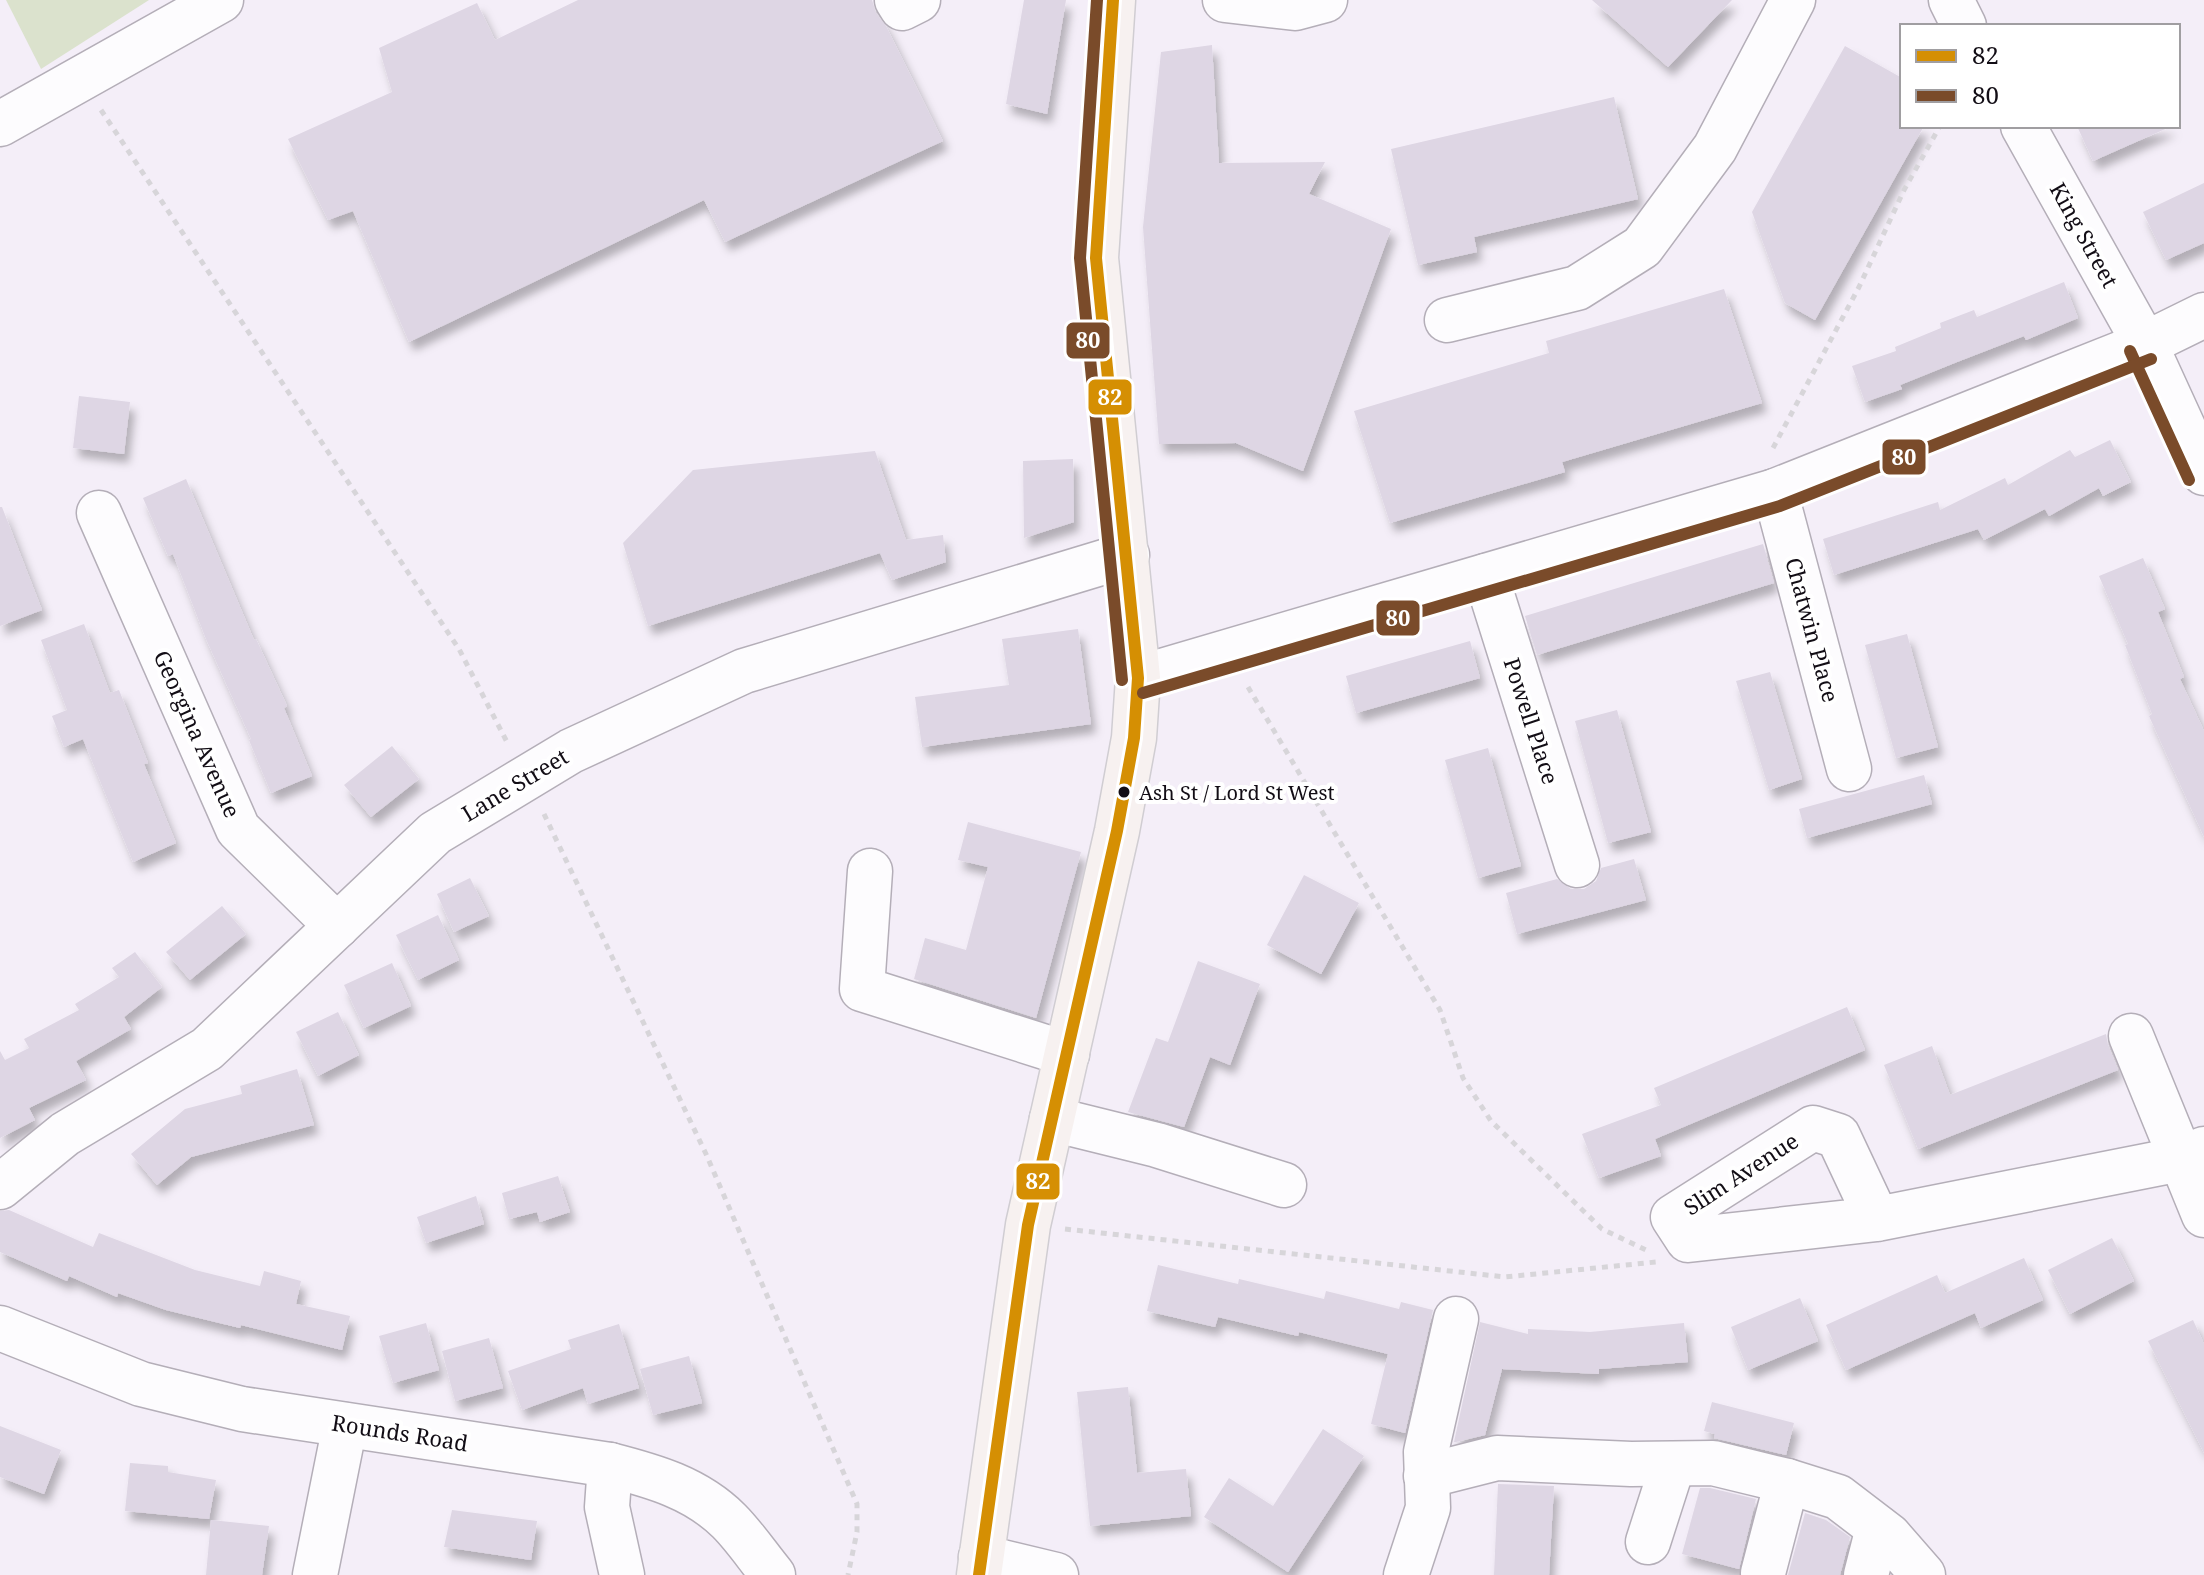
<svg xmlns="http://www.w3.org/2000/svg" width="2204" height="1575" font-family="'Noto Serif',serif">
  <defs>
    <filter id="shadow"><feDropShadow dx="5" dy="9" stdDeviation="4" flood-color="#0004"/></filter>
  </defs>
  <rect width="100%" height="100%" fill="#f4eef8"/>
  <polygon fill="#dbe2cd" points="6,0 149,0 41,69"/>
  <g fill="#ded6e4" filter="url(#shadow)">
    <polygon points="578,0 872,0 876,13 886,26 943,141 725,242 704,200 409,342 353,211 328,220 288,139 392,92 379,48 477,3 495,40"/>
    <polygon points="1024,0 1066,0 1047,114 1006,104"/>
    <polygon points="1592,0 1732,0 1668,67"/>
    <polygon points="1212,45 1219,163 1325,162 1309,194 1391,229 1303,471 1236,443 1159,444 1143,227 1161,52"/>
    <polygon points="1845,46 1902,78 1902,126 1924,126 1815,320 1785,303 1752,212"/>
    <polygon points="1614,97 1638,199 1474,237 1477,252 1418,265 1391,149"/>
    <polygon points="2077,126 2172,126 2093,161"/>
    <polygon points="2204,183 2204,243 2166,260 2143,212"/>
    <polygon points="2064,282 2078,318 2026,340 2024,336 1957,362 1900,385 1902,389 1865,402 1852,366 1896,351 1895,347 1941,328 1940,323 1974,310 1977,317"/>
    <polygon points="1724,289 1762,403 1562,462 1565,472 1390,523 1354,411 1549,353 1546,341"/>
    <polygon points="79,396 130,402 124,454 73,448"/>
    <polygon points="2110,440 2131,482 2103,496 2099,488 2049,516 2045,509 1984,540 1978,529 1834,575 1823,539 1938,502 1940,510 2005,478 2008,485 2070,450 2075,457"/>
    <polygon points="875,451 906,540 943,535 946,562 892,580 880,553 648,626 623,543 693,470"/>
    <polygon points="1073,459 1074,522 1024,538 1023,461"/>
    <polygon points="186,479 254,640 256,639 287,706 284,708 312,776 271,793 249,740 251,739 206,639 173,554 168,556 143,498"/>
    <polygon points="0,507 2,507 42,610 0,626"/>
    <polygon points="1763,544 1774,583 1537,655 1525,616"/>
    <polygon points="2143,558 2165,609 2158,612 2184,677 2180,679 2204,731 2204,837 2149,716 2152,714 2125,645 2128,644 2099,576"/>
    <polygon points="84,624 110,693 119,690 148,763 144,764 176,843 133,862 83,739 64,747 52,716 67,710 41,640"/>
    <polygon points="1078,629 1091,724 922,747 915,697 1009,685 1002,639"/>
    <polygon points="1907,634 1938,747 1896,758 1865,645"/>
    <polygon points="1470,641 1480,678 1356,713 1346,676"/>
    <polygon points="1770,672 1802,779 1769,790 1736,681"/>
    <polygon points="1617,710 1651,832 1608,843 1575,721"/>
    <polygon points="392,746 419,779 371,817 344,785"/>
    <polygon points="1488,748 1521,866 1478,878 1445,760"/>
    <polygon points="1924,775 1932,804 1807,838 1799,809"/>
    <polygon points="968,822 1081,852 1036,1018 914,979 925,938 966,950 988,867 958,860"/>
    <polygon points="1634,859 1646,900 1517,934 1506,893 1557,879 1571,889 1584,889 1596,881 1601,868"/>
    <polygon points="1304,875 1359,903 1321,974 1267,945"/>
    <polygon points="470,878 489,916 454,932 437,894"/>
    <polygon points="222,906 246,934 190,980 166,952"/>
    <polygon points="438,915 459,960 418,980 396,935"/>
    <polygon points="135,952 162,987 124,1017 131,1029 76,1061 86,1080 29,1108 35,1120 0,1138 0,1051 5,1060 29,1048 24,1039 79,1010 75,1004 119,977 112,968"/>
    <polygon points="1198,961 1260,984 1230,1065 1210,1057 1184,1127 1128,1112 1156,1038 1168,1042"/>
    <polygon points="392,963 411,1006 364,1028 344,985"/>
    <polygon points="1847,1007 1865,1050 1655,1139 1661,1156 1599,1178 1582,1134 1661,1105 1654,1088"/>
    <polygon points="338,1012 359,1055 318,1076 296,1032"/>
    <polygon points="2106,1034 2108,1045 2118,1070 1918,1149 1884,1065 1932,1046 1950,1095"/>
    <polygon points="297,1069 314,1125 191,1157 157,1185 131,1154 185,1109 242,1094 240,1086"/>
    <polygon points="558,1176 570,1212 540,1222 537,1212 509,1219 502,1193"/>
    <polygon points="476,1196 484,1224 426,1243 417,1217"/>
    <polygon points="9,1210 93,1247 99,1233 195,1270 260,1286 264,1271 301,1281 296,1304 350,1316 342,1350 241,1325 240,1328 166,1310 118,1293 117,1297 69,1276 67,1281 0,1252 0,1211"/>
    <polygon points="2112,1238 2134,1281 2070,1314 2048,1270"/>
    <polygon points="2024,1258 2043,1300 1981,1328 1975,1313 1846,1370 1826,1325 1937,1275 1945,1293"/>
    <polygon points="1158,1265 1238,1284 1239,1279 1324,1299 1326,1291 1399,1309 1401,1302 1433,1310 1405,1433 1371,1424 1388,1354 1299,1332 1298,1336 1218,1317 1215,1327 1147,1311"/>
    <polygon points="1800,1298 1818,1341 1748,1370 1731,1327"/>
    <polygon points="2193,1320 2204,1344 2204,1453 2148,1341"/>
    <polygon points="1480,1322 1528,1334 1528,1329 1590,1332 1684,1323 1688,1362 1599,1369 1599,1374 1502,1369 1485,1435 1456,1442 1454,1442"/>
    <polygon points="426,1323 439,1370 393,1383 379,1336"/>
    <polygon points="619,1324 639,1388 588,1404 583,1388 522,1410 508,1371 571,1349 568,1340"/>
    <polygon points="489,1338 503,1388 455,1401 442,1351"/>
    <polygon points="689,1356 702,1403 653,1415 640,1369"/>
    <polygon points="1128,1387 1137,1473 1186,1469 1191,1516 1090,1526 1077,1392"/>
    <polygon points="1712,1402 1794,1423 1786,1455 1714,1438 1715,1434 1704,1431"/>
    <polygon points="0,1426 61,1450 44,1494 0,1477"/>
    <polygon points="1323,1429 1364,1456 1288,1572 1204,1517 1229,1478 1273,1506"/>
    <polygon points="130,1463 168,1466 168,1472 216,1480 209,1519 125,1511"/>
    <polygon points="1498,1484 1554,1486 1549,1575 1494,1575"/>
    <polygon points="1700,1488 1710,1488 1756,1499 1739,1569 1682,1554"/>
    <polygon points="452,1510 537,1521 531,1560 444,1547"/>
    <polygon points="1805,1513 1826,1520 1850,1537 1840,1575 1788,1575"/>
    <polygon points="211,1520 269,1526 262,1575 206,1575"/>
  </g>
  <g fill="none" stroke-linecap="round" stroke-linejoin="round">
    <g stroke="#b4aeb8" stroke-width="47">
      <g id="minor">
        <polyline points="897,0 902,8 918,0"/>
        <polyline points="1225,0 1295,8 1325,0"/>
        <polyline points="1951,0 1964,26"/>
        <polyline points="0,124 221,0"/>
        <polyline points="2023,126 2145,344 2204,473"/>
        <polyline points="1447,320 1577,288 1642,247 1715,148 1793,0"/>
        <polyline points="1775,491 1849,769"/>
        <polyline points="99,513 238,829 337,926"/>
        <polyline points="1486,576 1577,865"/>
        <polyline points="1138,678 1775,491 2145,344 2204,315"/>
        <polyline points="870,871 862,989 1067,1054"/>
        <polyline points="2131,1036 2204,1215"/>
        <polyline points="1052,1119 1157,1145 1284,1185"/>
        <polyline points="0,1187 65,1134 207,1049 435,833 571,751 744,671 1127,555"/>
        <polyline points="1877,1219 1838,1136 1813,1128 1673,1217 1688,1240 1877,1219 2181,1159 2204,1149"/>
        <path d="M0,1328L141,1384L242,1409L610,1465C653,1476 696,1488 729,1521C745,1537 758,1557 773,1575"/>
        <polyline points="610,1465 607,1507 622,1575"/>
        <polyline points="1426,1476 1497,1458 1631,1464 1713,1463 1787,1481 1838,1497 1889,1536 1923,1575"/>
        <polyline points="1648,1542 1673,1464"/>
        <polyline points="981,1557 1056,1575"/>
        <polyline points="1763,1573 1787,1481"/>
        <polyline points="315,1575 345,1425"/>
        <polyline points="1406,1575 1428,1508 1426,1452 1456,1319"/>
        <polyline points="1866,1575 1878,1528"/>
      </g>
    </g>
    <g stroke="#d0cdd2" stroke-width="47">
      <polyline id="major" points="979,1575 1028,1225 1117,831 1134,738 1138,678 1096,258 1113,0"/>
    </g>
    <g stroke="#d7d5d9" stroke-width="5" stroke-dasharray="6 6" stroke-linecap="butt">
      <polyline points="101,110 459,649 508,744"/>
      <polyline points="1773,448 1859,287 1904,190 1940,126"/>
      <polyline points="1248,687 1440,1010 1463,1078 1491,1121 1602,1229 1646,1250"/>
      <polyline points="544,814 706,1154 857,1504 857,1532 848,1575"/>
      <polyline points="1065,1229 1505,1277 1656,1262"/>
    </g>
    <use href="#minor" stroke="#fdfcfe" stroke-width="44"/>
    <use href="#major" stroke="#f7f1f0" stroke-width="44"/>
    <g stroke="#fff" stroke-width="18">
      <polyline id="bus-1" points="979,1575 1028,1225 1117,831 1134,738 1138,678 1096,258 1113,0"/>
    </g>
    <g stroke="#fff" stroke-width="18">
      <g id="bus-2">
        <polyline points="1097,0 1080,258 1122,680"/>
        <polyline points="2130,351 2189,480"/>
        <polyline points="1143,693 1780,506 2151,359"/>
      </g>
    </g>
    <use href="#bus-1" stroke="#d58f03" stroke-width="12"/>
    <use href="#bus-2" stroke="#7a4b2a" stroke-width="12"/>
  </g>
  <circle fill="#120d15" stroke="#fff" stroke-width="3" cx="1124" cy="792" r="7"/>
  <g text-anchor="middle" stroke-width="8" stroke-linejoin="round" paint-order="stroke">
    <g font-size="20" fill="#120d15" stroke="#fff" text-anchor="start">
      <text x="1139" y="800">Ash St / Lord St West</text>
    </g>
    <g font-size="22" fill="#120d15" stroke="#fff">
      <text transform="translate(2084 235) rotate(61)" y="8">King Street</text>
      <text transform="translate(1812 630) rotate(75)" y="8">Chatwin Place</text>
      <text transform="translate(1531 721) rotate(72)" y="8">Powell Place</text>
      <text transform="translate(197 734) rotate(66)" y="8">Georgina Avenue</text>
      <text transform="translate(515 785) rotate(-31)" y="8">Lane Street</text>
      <text transform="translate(1741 1174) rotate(-33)" y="8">Slim Avenue</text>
      <text transform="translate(400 1433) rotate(9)" y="8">Rounds Road</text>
    </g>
  </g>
  <g stroke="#fff" stroke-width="3">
    <rect x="1065" y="321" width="46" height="39" rx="8" fill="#7a4b2a"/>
    <rect x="1087" y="378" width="46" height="38" rx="8" fill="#d58f03"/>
    <rect x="1881" y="438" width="46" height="38" rx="8" fill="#7a4b2a"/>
    <rect x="1375" y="599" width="46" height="38" rx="8" fill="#7a4b2a"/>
    <rect x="1015" y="1162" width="46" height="39" rx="8" fill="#d58f03"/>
  </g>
  <g font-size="22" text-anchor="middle" font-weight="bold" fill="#fff">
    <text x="1088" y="348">80</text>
    <text x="1110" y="405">82</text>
    <text x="1904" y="465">80</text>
    <text x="1398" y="626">80</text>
    <text x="1038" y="1189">82</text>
  </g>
  <rect x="1900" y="24" width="280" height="104" fill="#ffffff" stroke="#a09ea1" stroke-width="2"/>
  <rect x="1916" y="50" width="40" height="12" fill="#d58f03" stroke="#a09ea1" stroke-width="2"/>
  <text x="1972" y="64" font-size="24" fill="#120d15">82</text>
  <rect x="1916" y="90" width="40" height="12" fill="#7a4b2a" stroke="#a09ea1" stroke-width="2"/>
  <text x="1972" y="104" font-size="24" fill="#120d15">80</text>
</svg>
